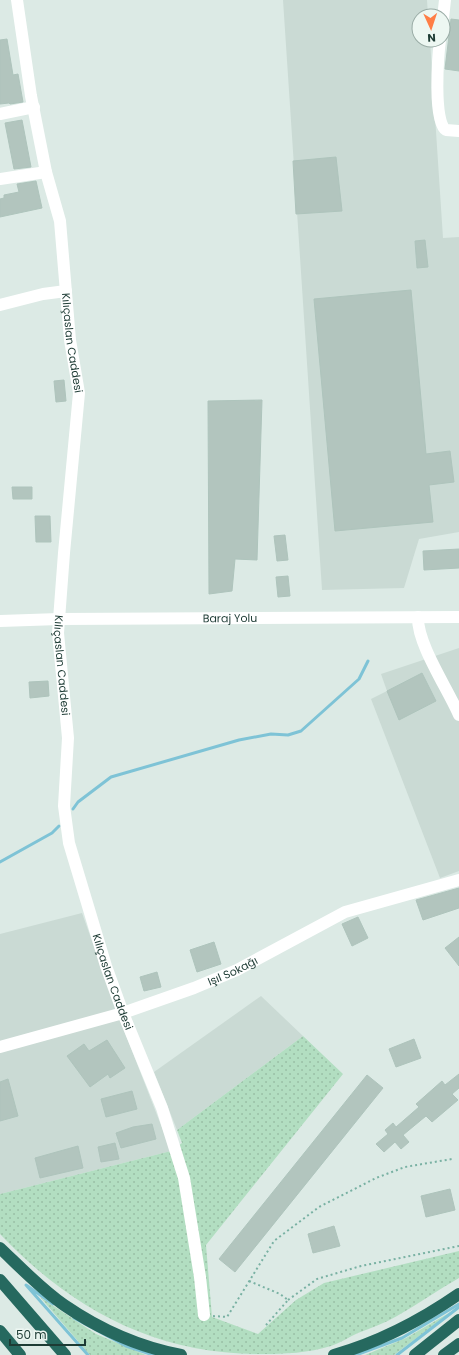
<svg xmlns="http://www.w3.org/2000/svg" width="459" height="1355" font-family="Poppins,sans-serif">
  <defs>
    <pattern id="grass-dots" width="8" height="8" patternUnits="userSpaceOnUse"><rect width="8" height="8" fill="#b2dec1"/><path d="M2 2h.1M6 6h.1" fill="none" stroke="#99bfa6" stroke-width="1.8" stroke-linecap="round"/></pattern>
  </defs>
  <rect width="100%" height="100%" fill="#dceae5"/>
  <g fill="#cadad4">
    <polygon points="283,0 427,0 428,16 419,16 419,40 430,40 443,238 459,237 459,532 419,539 404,588 322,590"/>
    <polygon points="459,648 459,871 440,878 371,699 387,691 381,674"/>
    <polygon points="82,913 120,1020 171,1151 0,1194 0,934"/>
    <polygon points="261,996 303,1036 177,1130 154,1072"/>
  </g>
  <g fill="url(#grass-dots)">
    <path d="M303,1036L343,1074L206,1245L212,1317L258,1334L296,1300L324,1283L459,1251V1278C438,1290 418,1304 397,1316C385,1323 371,1328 358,1333C349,1337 340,1343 331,1346C309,1353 284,1354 262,1354C156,1355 71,1309 0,1234V1194L171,1151L182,1143L177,1130Z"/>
    <polygon points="40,1297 96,1334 146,1355 90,1355"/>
    <polygon points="454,1310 394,1355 365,1355 406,1338"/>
  </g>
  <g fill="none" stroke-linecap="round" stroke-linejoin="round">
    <g stroke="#7ec3d6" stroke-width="3">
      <polyline points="73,809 78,802 111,777 239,740 271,734 288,735 301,731 359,679 368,661"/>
      <polyline points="0,862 52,833 59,826"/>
      <polyline points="53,1304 26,1285 88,1355"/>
      <polyline points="74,1318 126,1346 153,1355"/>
      <polyline points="356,1355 402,1338 459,1304"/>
      <polyline points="397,1355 459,1307"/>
    </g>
  </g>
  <g fill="#b2c5be" stroke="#aec4bc">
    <polygon points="451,19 459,20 459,71 445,69"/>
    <polygon points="7,39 13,75 18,74 23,102 10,104 9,103 0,104 0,40"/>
    <polygon points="22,120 31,167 14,169 5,123"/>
    <polygon points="336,157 342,211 296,214 293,161"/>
    <polygon points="36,181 42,208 0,217 0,199 4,198 4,195 19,192 17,184"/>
    <polygon points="425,240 428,267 417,268 415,241"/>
    <polygon points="411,290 426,454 450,451 454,482 429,485 433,522 335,531 314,299"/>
    <polygon points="64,380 66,401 56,402 54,381"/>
    <polygon points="262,400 257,560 235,559 232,591 209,594 208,401"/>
    <polygon points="12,487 32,487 32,499 13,499"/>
    <polygon points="35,516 50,516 51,542 36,542"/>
    <polygon points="285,535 288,560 277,561 274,536"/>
    <polygon points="459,549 459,568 424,570 423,551"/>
    <polygon points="288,576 290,596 278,597 276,577"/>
    <polygon points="422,673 436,701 399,720 387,691"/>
    <polygon points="48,681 49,696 30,698 29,682"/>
    <polygon points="459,888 459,908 423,920 416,900"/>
    <polygon points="358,917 368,938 352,946 342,924"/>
    <polygon points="459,937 459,966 445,948"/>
    <polygon points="214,942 221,964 197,972 190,950"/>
    <polygon points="157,972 161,987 144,991 140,977"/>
    <polygon points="414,1039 421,1058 396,1067 389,1049"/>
    <polygon points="107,1040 125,1068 110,1078 108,1074 90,1087 67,1056 84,1044 89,1051"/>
    <polygon points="459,1074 459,1088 452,1094 458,1100 432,1122 426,1116 403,1135 409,1142 401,1149 395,1142 384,1152 376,1144 388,1134 385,1130 393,1123 396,1127 419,1107 416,1104 442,1081 445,1085"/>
    <polygon points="367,1075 383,1088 235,1272 219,1259"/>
    <polygon points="8,1079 18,1116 0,1121 0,1082"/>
    <polygon points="132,1091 137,1109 106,1117 101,1099"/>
    <polygon points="152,1124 156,1139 121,1148 116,1133 133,1127"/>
    <polygon points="115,1143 119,1159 101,1162 98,1147"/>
    <polygon points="78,1146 83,1168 40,1178 35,1158"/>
    <polygon points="450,1189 455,1210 426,1217 421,1196"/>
    <polygon points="334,1226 340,1246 313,1253 308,1234"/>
  </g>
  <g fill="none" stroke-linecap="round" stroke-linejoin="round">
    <g stroke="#79b1a3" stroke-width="2" stroke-dasharray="2 3" stroke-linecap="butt">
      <polyline points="249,1281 280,1294 288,1300 266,1325"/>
      <polyline points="288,1300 317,1279 361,1266 459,1246"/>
      <polyline points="213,1316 227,1317 274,1241 319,1207 376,1178 405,1167 452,1159"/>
    </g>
    <g stroke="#fff" stroke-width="12">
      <path id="s1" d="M17,0L31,96L46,172L60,221L70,340L79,393L64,553L58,633L68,738L64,806L69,843L106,966L123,1013L162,1108L184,1178L200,1277L204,1315"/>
      <polyline points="443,18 445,0"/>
      <path d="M440,40C438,56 433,122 446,130L459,131"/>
      <polyline points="0,114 34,107"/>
      <polyline points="0,179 46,172"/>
      <polyline points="0,305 43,294 66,291"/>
      <path d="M418,617C417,644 448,689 459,715"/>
      <path id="s2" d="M0,621L59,619L459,617"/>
      <path id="s3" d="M0,1047L123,1013L194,988L237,970L345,912L459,880"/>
    </g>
    <g stroke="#26695f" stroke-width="12">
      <path d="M0,1248C20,1267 41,1289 64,1305C99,1329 139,1347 181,1355"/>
      <polyline points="0,1280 65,1355"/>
      <polyline points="0,1331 20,1355"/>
      <path d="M334,1355C380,1342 420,1321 459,1294"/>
      <polyline points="415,1355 459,1320"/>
      <polyline points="444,1355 459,1344"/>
    </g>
  </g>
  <g text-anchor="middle" stroke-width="4" stroke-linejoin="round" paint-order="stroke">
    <g font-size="11" fill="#1d3b34" stroke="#edf7f2">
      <text dy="4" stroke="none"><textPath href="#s1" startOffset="348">Kılıçaslan Caddesi</textPath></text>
      <text dy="4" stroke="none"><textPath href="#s2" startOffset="230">Baraj Yolu</textPath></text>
      <text dy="4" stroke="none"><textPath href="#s1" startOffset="672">Kılıçaslan Caddesi</textPath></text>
      <text dy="4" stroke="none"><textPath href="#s3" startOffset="245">Işıl Sokağı</textPath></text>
      <text dy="4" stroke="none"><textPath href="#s1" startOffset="996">Kılıçaslan Caddesi</textPath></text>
    </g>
  </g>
  <g transform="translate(431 28) rotate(177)"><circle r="19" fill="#edf7f2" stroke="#9aaca6"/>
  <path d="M0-3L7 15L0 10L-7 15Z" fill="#ff7e46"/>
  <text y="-6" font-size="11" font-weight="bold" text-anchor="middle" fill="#1d3b34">N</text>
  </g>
  <path d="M10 1339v6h75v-6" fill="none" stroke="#1d3b34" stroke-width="2"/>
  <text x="16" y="1339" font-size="12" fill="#1d3b34" stroke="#edf7f2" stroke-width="3" paint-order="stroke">50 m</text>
</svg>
